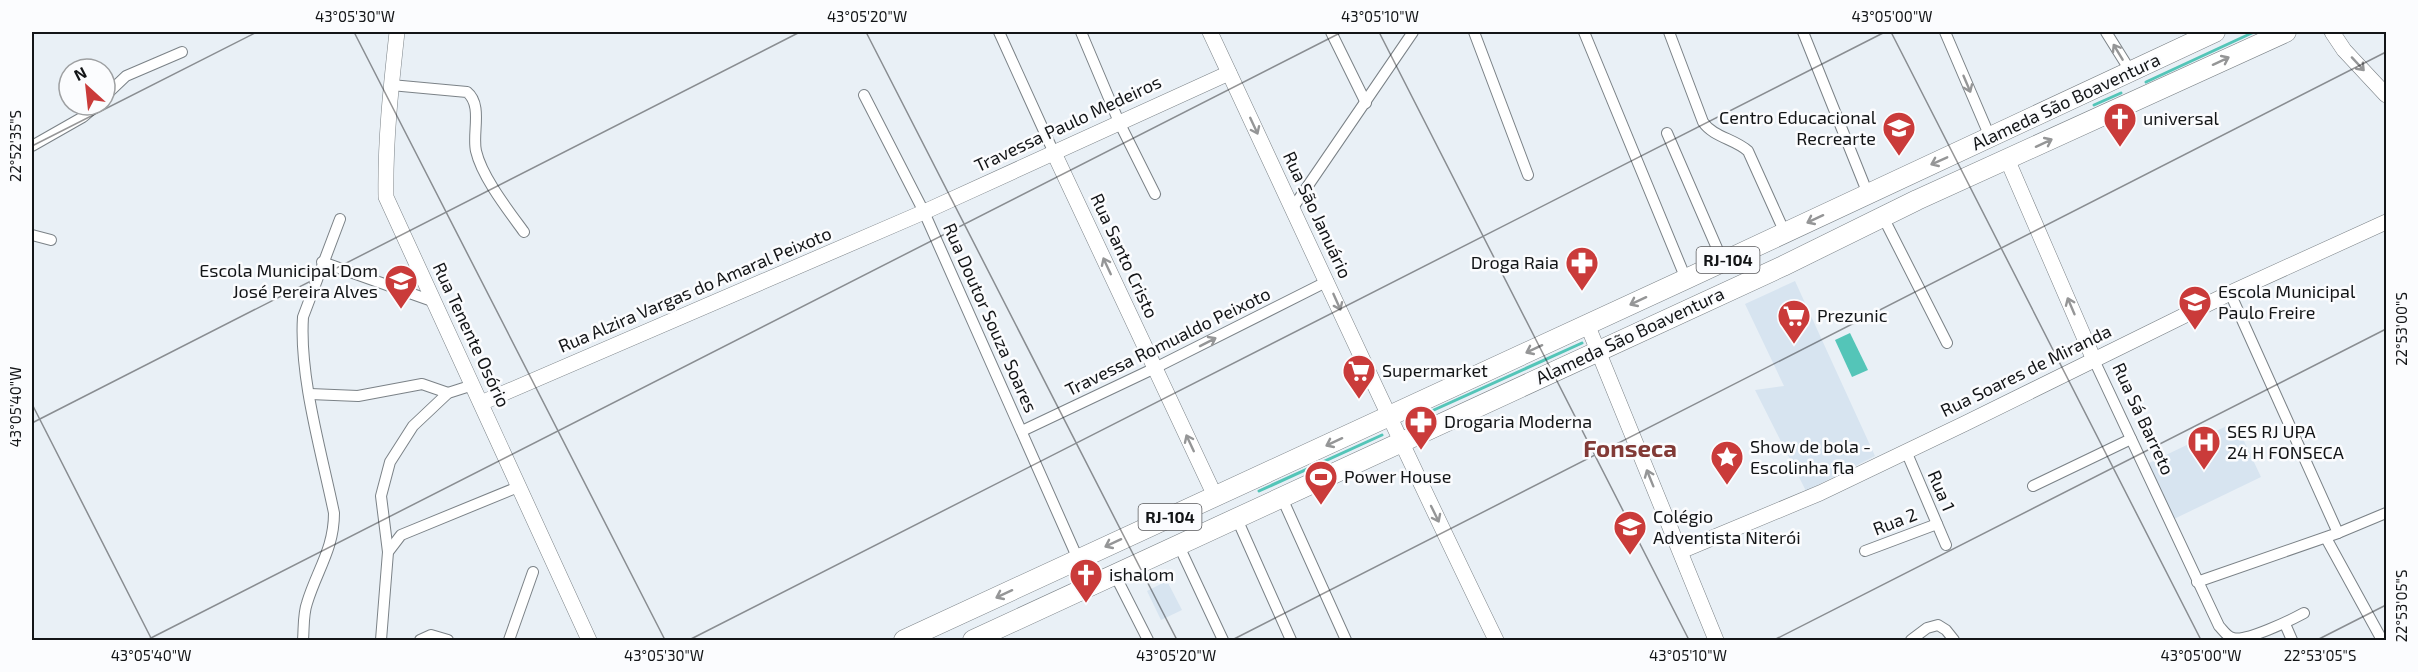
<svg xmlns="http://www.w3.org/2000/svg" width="2418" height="672" font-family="'Exo 2',sans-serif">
  <rect width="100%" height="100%" fill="#e9f0f6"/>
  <g fill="#d7e4f0">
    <polygon points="1795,281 1875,456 1806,491 1755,390 1784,386 1745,304"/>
    <polygon points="2235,422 2261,477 2174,519 2147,464"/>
    <polygon points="1167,581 1182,610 1161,620 1147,591"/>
  </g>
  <polygon fill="#54c5b8" points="1850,333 1868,370 1852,377 1835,340"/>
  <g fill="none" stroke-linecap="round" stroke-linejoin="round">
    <g stroke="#54c5b8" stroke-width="3">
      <polyline points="2146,82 2254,32"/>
      <polyline points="2094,105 2121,93"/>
      <polyline points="1425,414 1582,343"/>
      <polyline points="1259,491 1382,435"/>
    </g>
    <g stroke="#7b8287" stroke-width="12">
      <g id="street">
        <polyline points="999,32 1054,153"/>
        <polyline points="1081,32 1119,122 1155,194"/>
        <polyline points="1331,32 1366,103"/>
        <polyline points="1474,32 1528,175"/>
        <polyline points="1584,32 1686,279"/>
        <path d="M1669,32L1703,122C1713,137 1735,139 1748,151L1785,233"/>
        <polyline points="1803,32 1868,194"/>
        <polyline points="1945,32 1990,137"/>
        <polyline points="2106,32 2131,72"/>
        <path d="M391,85L467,92C483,105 472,133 476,151C482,177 508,210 524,232"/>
        <polyline points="864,95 924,212 1078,559"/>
        <polyline points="105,96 126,76 182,52"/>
        <polyline points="1667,133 1723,262"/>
        <polyline points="32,146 83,117 97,105"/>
        <polyline points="1292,209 1413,32"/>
        <polyline points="1883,217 1947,343"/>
        <polyline points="32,235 51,240"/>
        <polyline points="322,262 435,302"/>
        <path d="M2094,360L2219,626C2223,630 2227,637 2233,638C2246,642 2291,620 2304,613"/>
        <polyline points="310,394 358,396 422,384 448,393"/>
        <polyline points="1022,431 1155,368 1328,281"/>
        <polyline points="1906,451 1946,545"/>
        <polyline points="2033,486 2131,439"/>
        <polyline points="1282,498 1346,640"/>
        <polyline points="1237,519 1291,640"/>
        <polyline points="2338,533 2386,513"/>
        <polyline points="2326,538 2382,640"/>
        <polyline points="1179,546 1223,640"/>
        <polyline points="1865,551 1937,524"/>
        <polyline points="388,552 381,496 390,462 413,426 448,393 473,385"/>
        <polyline points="1115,575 1148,640"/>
        <polyline points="2197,582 2338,533 2230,293"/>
        <polyline points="2285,624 2292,640"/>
        <path d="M303,640C304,628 303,614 307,603C317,570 334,549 334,513C322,454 299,377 303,317L340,219"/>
        <polyline points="381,640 388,552 401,535 518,487"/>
        <polyline points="420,640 431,635 448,640"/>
        <polyline points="509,640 533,572"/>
        <polyline points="1911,640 1927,628 1938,625 1946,630 1954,640"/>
      </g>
    </g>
    <g stroke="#7b8287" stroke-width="16">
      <g id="secondary">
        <path d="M397,32C391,87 385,141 386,197L589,640"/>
        <path d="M1210,32C1305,235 1398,439 1496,640"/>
        <polyline points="2332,32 2344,50 2386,95"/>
        <polyline points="1054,153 1215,496"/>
        <polyline points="2007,159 2094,360"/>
        <polyline points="1587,324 1716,640"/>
        <polyline points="481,403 924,212 1229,73"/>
        <polyline points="1681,551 1820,493 1964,424 2230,293 2386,222"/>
      </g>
    </g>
    <g stroke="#7b8287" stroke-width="21">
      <g id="highway">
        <polyline points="904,640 1686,279 2215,32"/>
        <polyline points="973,640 1783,266 1917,200 2286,32"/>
      </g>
    </g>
    <use href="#street" stroke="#fff" stroke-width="10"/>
    <use href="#secondary" stroke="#fff" stroke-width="15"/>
    <use href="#highway" stroke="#fff" stroke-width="20"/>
  </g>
  <defs><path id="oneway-shaft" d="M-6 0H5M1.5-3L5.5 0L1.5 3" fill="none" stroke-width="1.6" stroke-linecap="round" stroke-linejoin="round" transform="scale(1.5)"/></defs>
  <g stroke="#959697">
    <use href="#oneway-shaft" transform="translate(2118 52) rotate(-121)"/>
    <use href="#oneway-shaft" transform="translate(2221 61) rotate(-25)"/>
    <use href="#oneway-shaft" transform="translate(2358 64) rotate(47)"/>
    <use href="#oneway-shaft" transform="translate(1967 84) rotate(67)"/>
    <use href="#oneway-shaft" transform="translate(1254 126) rotate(65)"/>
    <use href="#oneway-shaft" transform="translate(2044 143) rotate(-25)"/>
    <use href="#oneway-shaft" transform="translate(1939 161) rotate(156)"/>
    <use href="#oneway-shaft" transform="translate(1815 219) rotate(155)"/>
    <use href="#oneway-shaft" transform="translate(1107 266) rotate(-115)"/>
    <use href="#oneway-shaft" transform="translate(1638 301) rotate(155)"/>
    <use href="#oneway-shaft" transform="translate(1337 302) rotate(66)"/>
    <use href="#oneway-shaft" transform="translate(2071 306) rotate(-113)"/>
    <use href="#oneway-shaft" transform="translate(1208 342) rotate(-27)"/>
    <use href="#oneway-shaft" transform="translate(1534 349) rotate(155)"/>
    <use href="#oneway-shaft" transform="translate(1334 442) rotate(155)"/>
    <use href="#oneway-shaft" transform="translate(1190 443) rotate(-115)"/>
    <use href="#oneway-shaft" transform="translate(1650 478) rotate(-112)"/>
    <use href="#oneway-shaft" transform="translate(1435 514) rotate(64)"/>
    <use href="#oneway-shaft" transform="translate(1113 543) rotate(155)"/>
    <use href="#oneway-shaft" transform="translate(1004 594) rotate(155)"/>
  </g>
  <path fill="none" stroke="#131517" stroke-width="1.5" stroke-opacity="0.45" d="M354,32L665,640M866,32L1177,640M1379,32L1689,640M1891,32L2201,640M32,146L257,32M32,404L152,640M32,423L800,32M147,640L1342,32M689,640L1885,32M1232,640L2386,52M1774,640L2386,329M2317,640L2386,605"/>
  <defs>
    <g id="church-pin" transform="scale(1.725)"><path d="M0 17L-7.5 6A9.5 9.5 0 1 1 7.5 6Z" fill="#ca3b3a" stroke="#fbfcfe"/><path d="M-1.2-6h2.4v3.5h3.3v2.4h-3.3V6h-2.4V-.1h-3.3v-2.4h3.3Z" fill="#fff"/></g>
    <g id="school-pin" transform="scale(1.725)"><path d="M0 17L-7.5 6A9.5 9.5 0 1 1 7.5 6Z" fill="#ca3b3a" stroke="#fbfcfe"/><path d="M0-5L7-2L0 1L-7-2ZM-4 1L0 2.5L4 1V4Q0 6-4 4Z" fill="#fff"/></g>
    <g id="pharmacy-pin" transform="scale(1.725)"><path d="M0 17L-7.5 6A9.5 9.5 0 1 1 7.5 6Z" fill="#ca3b3a" stroke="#fbfcfe"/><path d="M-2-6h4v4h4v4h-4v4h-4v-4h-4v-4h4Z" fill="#fff"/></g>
    <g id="supermarket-pin" transform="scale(1.725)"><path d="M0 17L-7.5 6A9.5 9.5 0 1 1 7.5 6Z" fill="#ca3b3a" stroke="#fbfcfe"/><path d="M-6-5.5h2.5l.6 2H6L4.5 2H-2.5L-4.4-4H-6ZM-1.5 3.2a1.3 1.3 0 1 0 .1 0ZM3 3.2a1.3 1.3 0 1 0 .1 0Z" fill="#fff"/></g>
    <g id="hospital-pin" transform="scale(1.725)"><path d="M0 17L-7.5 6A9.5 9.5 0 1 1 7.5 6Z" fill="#ca3b3a" stroke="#fbfcfe"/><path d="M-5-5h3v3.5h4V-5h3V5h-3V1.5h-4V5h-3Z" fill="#fff"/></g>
    <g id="sight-pin" transform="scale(1.725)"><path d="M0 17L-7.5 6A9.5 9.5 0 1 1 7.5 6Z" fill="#ca3b3a" stroke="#fbfcfe"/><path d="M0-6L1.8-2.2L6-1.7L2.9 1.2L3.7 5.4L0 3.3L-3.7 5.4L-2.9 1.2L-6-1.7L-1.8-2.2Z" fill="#fff"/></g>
    <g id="stadium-pin" transform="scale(1.725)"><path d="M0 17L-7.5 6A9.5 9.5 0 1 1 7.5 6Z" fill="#ca3b3a" stroke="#fbfcfe"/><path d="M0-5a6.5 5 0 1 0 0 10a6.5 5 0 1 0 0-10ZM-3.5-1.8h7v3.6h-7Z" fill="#fff"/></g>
  </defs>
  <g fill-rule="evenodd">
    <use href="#church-pin" x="2120" y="119"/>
    <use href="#school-pin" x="1899" y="128"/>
    <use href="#pharmacy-pin" x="1582" y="263"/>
    <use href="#school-pin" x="401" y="281"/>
    <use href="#school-pin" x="2195" y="302"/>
    <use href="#supermarket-pin" x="1794" y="316"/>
    <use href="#supermarket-pin" x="1359" y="371"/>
    <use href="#pharmacy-pin" x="1421" y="422"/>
    <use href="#hospital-pin" x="2204" y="442"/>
    <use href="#sight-pin" x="1727" y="457"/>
    <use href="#stadium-pin" x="1321" y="477"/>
    <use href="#school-pin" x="1630" y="527"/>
    <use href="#church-pin" x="1086" y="575"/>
  </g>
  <g text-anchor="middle" stroke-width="5" stroke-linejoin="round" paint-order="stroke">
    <g fill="#fbfcfe" stroke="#595a5c" stroke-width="1.5">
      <rect x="1696.5" y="247" width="63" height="26" rx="4.5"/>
      <rect x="1138.5" y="504" width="63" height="26" rx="4.5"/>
    </g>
    <g font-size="16" font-weight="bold" fill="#131517">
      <text x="1728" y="266">RJ-104</text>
      <text x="1170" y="523">RJ-104</text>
    </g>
    <g font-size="18" fill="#131517" stroke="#fbfcfe">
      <text transform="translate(2066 102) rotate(-25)" y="6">Alameda São Boaventura</text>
      <text transform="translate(1068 124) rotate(-25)" y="6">Travessa Paulo Medeiros</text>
      <text transform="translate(1317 215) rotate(65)" y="6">Rua São Januário</text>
      <text transform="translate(1124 256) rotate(65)" y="6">Rua Santo Cristo</text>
      <text transform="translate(695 290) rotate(-23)" y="6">Rua Alzira Vargas do Amaral Peixoto</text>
      <text transform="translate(990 318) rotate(66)" y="6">Rua Doutor Souza Soares</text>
      <text transform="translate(471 335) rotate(65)" y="6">Rua Tenente Osório</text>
      <text transform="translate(1630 336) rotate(-25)" y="6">Alameda São Boaventura</text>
      <text transform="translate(1168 342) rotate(-26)" y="6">Travessa Romualdo Peixoto</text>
      <text transform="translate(2026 371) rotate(-26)" y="6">Rua Soares de Miranda</text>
      <text transform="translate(2143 419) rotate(65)" y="6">Rua Sá Barreto</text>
      <text transform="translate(1941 491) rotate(67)" y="6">Rua 1</text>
      <text transform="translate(1895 522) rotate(-21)" y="6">Rua 2</text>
    </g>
    <g font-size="18" fill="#131517" stroke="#fbfcfe" text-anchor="start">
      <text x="1876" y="124" text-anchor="end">Centro Educacional<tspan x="1876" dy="21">Recrearte</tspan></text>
      <text x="2143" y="125">universal</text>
      <text x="1559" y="269" text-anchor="end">Droga Raia</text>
      <text x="378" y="277" text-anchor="end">Escola Municipal Dom<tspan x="378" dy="21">José Pereira Alves</tspan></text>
      <text x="2218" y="298">Escola Municipal<tspan x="2218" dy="21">Paulo Freire</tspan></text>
      <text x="1817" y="322">Prezunic</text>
      <text x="1382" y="377">Supermarket</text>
      <text x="1444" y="428">Drogaria Moderna</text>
      <text x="2227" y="438">SES RJ UPA<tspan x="2227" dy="21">24 H FONSECA</tspan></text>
      <text x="1750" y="453">Show de bola -<tspan x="1750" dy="21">Escolinha fla</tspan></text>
      <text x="1344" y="483">Power House</text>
      <text x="1653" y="523">Colégio<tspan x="1653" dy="21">Adventista Niterói</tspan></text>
      <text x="1109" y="581">ishalom</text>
    </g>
    <g font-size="24" font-weight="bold" fill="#823a36" stroke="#fbfcfe">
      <text x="1630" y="457">Fonseca</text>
    </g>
  </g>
  <rect width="2418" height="672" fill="none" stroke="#fbfcfe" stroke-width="66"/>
  <g transform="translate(87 87) rotate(333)"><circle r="28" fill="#fbfcfe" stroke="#9ea0a2" stroke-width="1.5"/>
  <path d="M0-4.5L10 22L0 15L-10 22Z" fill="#ca3b3a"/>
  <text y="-9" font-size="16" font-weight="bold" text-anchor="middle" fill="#131517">N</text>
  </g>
  <rect x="33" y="33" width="2352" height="606" fill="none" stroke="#131517" stroke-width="2"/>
  <g font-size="15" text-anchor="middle" fill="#131517">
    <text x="355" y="22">43°05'30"W</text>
    <text x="867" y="22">43°05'20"W</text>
    <text x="1380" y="22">43°05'10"W</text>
    <text x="1892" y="22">43°05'00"W</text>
    <text transform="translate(16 146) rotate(-90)" y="5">22°52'35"S</text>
    <text transform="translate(2402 329) rotate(-90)" y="5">22°53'00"S</text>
    <text transform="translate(16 407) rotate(-90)" y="5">43°05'40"W</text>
    <text transform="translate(2402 606) rotate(-90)" y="5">22°53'05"S</text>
    <text x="151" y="661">43°05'40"W</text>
    <text x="664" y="661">43°05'30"W</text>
    <text x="1176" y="661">43°05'20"W</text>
    <text x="1688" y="661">43°05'10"W</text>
    <text x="2201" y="661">43°05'00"W</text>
    <text x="2320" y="661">22°53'05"S</text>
  </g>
</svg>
